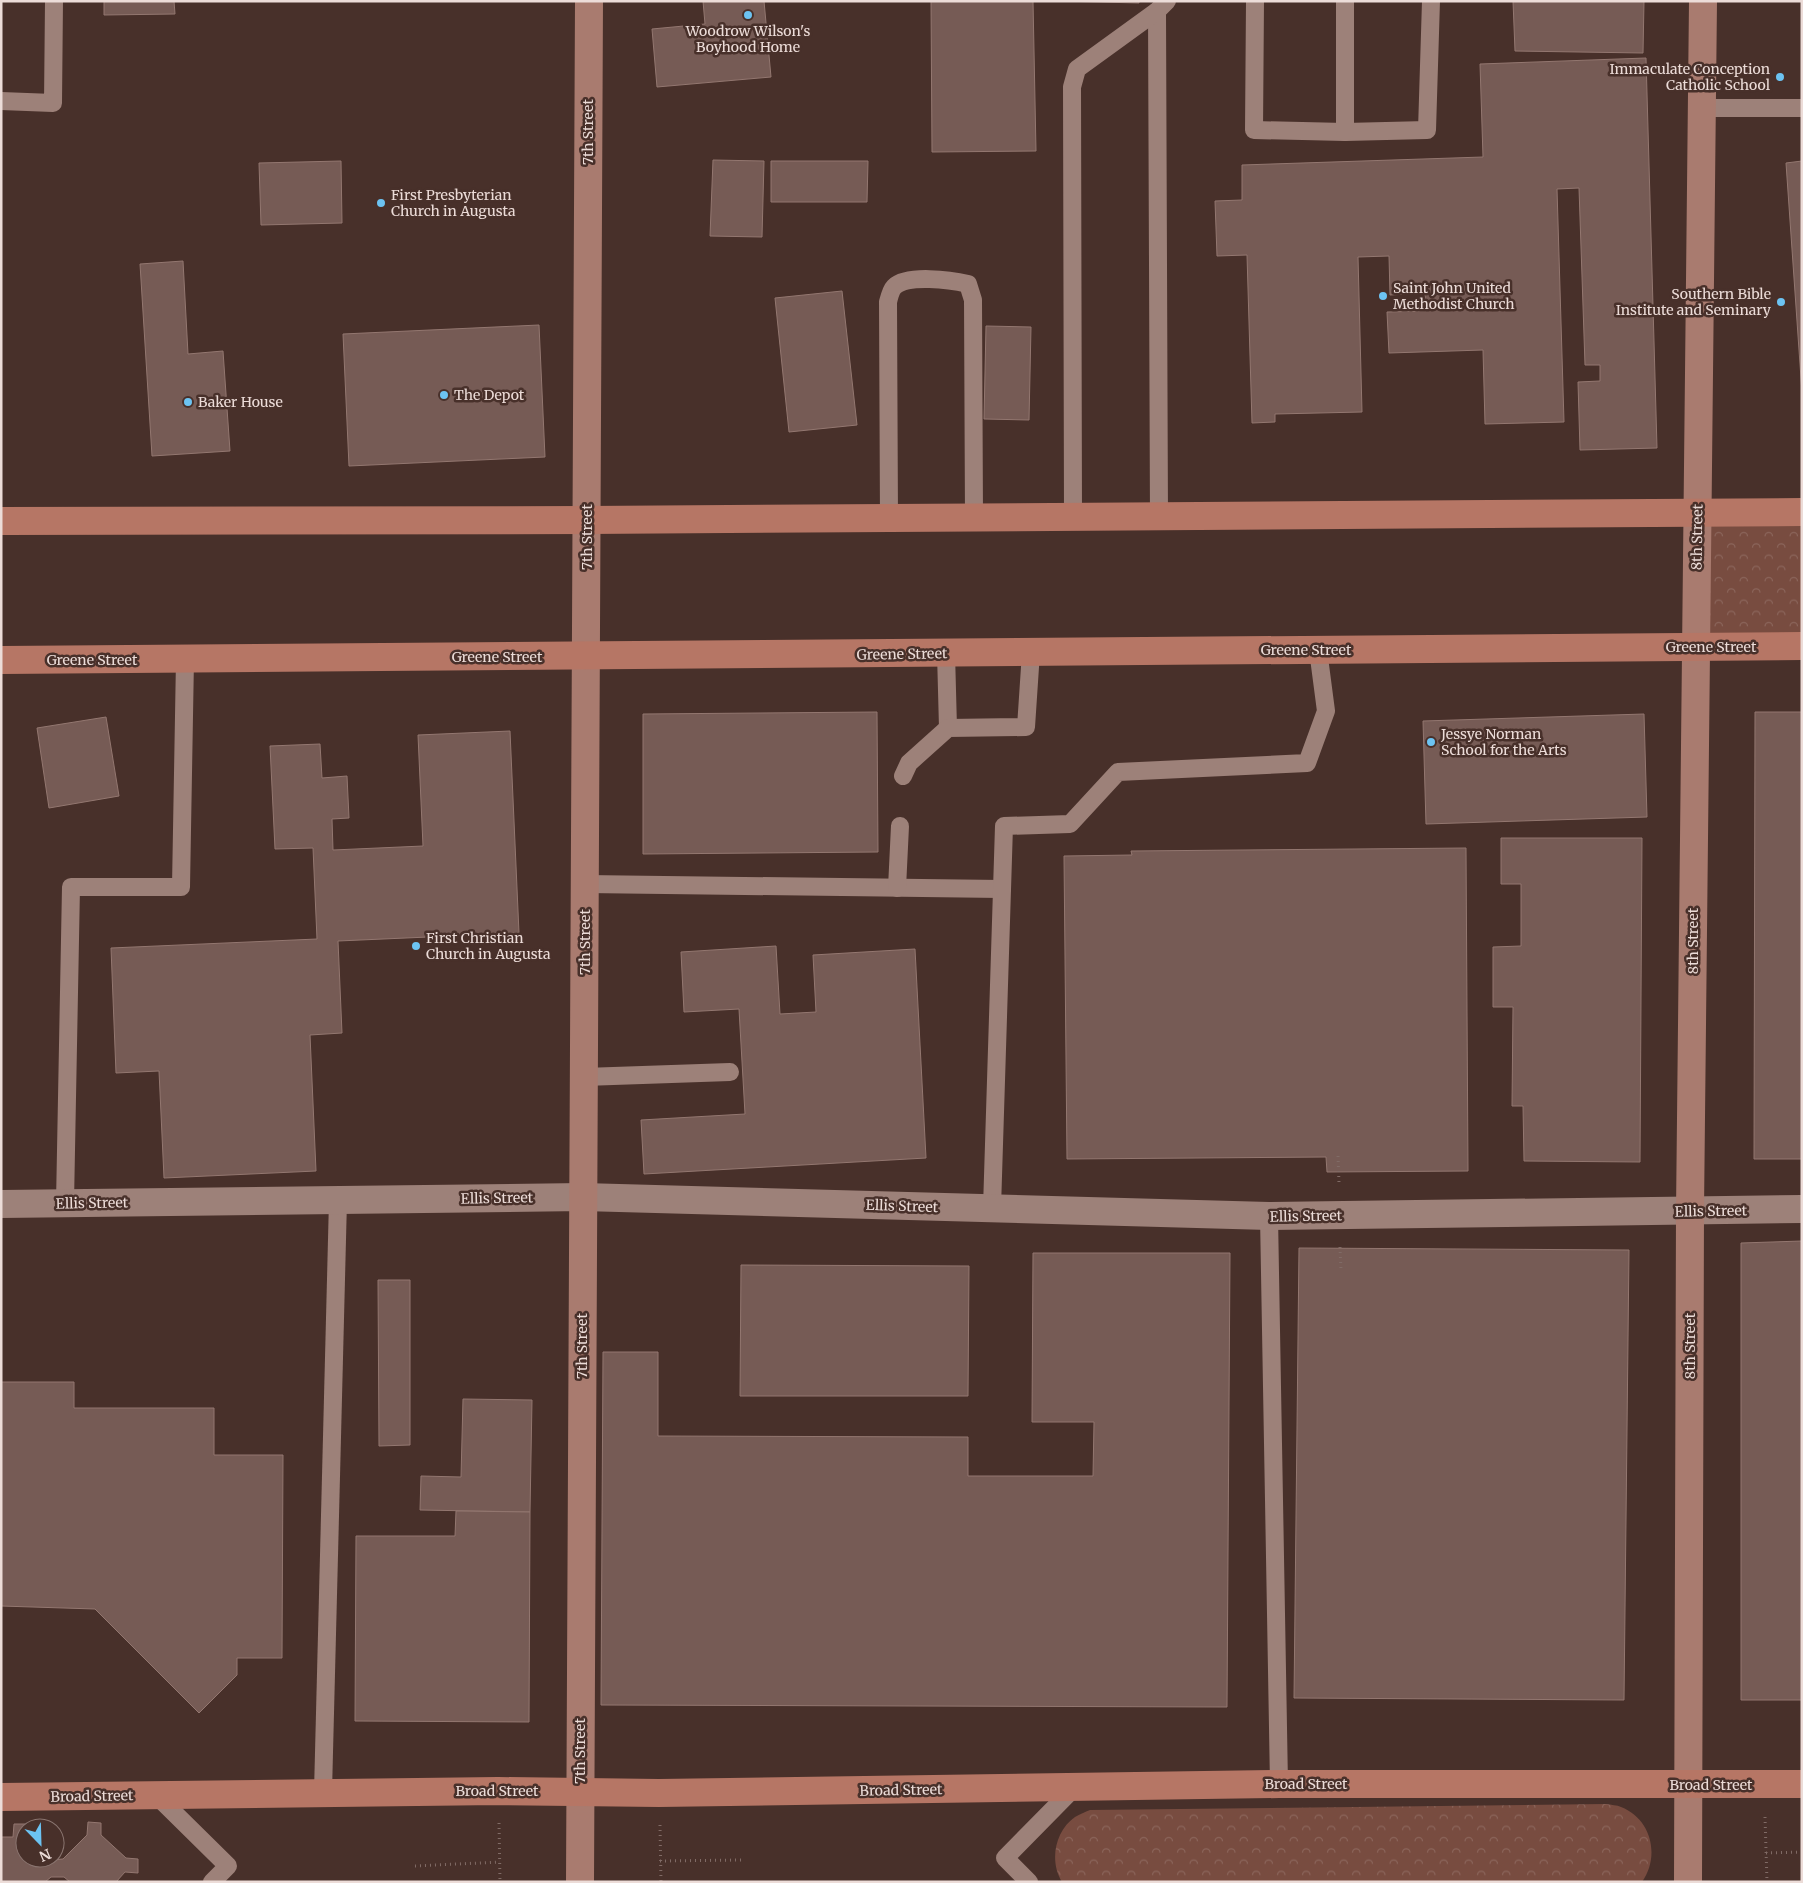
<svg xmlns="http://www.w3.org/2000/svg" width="1803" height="1883" font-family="Merriweather,serif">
  <defs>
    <pattern id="park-crowns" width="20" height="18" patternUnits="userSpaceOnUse" patternTransform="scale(1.25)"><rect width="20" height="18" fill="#784c40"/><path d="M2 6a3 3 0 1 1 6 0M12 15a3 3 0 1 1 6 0" fill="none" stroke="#8b655b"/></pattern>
  </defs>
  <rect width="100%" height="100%" fill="#48302a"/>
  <g fill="url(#park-crowns)">
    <polygon points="1802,512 1802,646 1695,647 1697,513"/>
    <path d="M1606,1804C1611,1805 1617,1805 1621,1807C1652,1819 1660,1857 1642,1882H1062C1049,1861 1055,1831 1075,1817C1080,1814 1085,1812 1090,1810Z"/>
  </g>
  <g fill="#765b55" stroke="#937770">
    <polygon points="104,1 174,1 175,14 104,15"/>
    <polygon points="703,1 764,1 771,77 657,87 652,29 705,24"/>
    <polygon points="931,1 1033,1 1036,151 932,152"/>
    <polygon points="1060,1 1139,1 1139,3"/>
    <polygon points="1513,1 1644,1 1643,53 1515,51"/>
    <polygon points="1646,58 1657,448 1580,450 1578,382 1600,381 1600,365 1585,365 1579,188 1557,189 1564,422 1485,424 1483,350 1389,353 1387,312 1426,311 1425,293 1390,295 1389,256 1358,257 1362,412 1275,414 1275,422 1252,423 1247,255 1217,256 1215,201 1242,200 1242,165 1483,157 1480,64"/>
    <polygon points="713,160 764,161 762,237 710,236"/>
    <polygon points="341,161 342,223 261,225 259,163"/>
    <polygon points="771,161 868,161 867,202 771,202"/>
    <polygon points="1802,161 1802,393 1786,163"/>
    <polygon points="183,261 188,354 223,351 230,451 152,456 140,264"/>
    <polygon points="842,291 857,425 789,432 775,298"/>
    <polygon points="539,325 545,457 349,466 343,334"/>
    <polygon points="986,326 1031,327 1029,420 984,419"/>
    <polygon points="877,712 878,852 643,854 643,714"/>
    <polygon points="1755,712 1802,712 1802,1159 1754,1159"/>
    <polygon points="1644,714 1647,817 1426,824 1423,721"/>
    <polygon points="106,717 119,796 49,808 37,728"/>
    <polygon points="510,731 519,933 338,941 342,1033 310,1035 316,1171 164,1178 159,1071 116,1073 111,948 317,939 313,848 275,849 270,746 320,744 322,778 347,776 349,818 332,819 333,850 423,846 418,735"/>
    <polygon points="1501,838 1642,838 1640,1162 1524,1161 1523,1106 1512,1106 1513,1007 1493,1007 1493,947 1521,946 1521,884 1501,884"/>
    <polygon points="1466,848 1468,1171 1327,1172 1326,1157 1067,1159 1064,856 1132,855 1131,851"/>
    <polygon points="776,946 780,1014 816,1012 813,955 915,949 926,1158 644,1174 641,1120 745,1114 739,1009 684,1012 681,952"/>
    <polygon points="1802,1241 1802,1700 1741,1700 1741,1243"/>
    <polygon points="1299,1248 1629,1250 1624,1700 1294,1698"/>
    <polygon points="1033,1253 1230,1253 1227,1707 601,1705 603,1352 658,1352 658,1436 968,1437 968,1476 1093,1476 1094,1422 1032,1422"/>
    <polygon points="741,1265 969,1266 968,1396 740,1396"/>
    <polygon points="378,1280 410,1280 410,1445 379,1446"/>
    <polygon points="1,1382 74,1382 74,1408 214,1408 214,1455 283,1455 282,1658 237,1658 237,1675 199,1713 95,1609 1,1606"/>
    <polygon points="463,1399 532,1400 530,1512 420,1510 421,1476 461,1477"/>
    <polygon points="456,1511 530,1512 529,1722 355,1721 356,1536 455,1536"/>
    <polygon points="88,1822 101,1823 101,1835 126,1858 138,1859 138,1873 125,1872 116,1882 70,1882 64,1877 51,1877 45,1882 1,1882 1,1837 13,1837 14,1824 25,1824 25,1858 48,1858 50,1860 63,1859 87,1835"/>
  </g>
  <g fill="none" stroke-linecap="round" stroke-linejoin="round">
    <g stroke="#806b66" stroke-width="3" stroke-dasharray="1 4" stroke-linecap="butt">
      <polyline points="1338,1156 1339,1183"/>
      <polyline points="1340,1247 1341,1270"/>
      <polyline points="1765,1817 1767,1882"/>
      <polyline points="499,1823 500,1882"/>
      <polyline points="660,1825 661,1882"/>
      <polyline points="1766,1853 1802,1852"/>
      <polyline points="660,1861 741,1860"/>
      <polyline points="415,1866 500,1862"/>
    </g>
    <g stroke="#9d8179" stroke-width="18">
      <polyline points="1255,1 1254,130 1345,132 1427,130 1431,1"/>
      <polyline points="1157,11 1159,517"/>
      <polyline points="1,101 53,103 54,1"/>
      <polyline points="1702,108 1802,108"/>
      <polyline points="1345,132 1345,1"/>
      <polyline points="1073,517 1072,87 1077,69 1157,11 1167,1"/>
      <path d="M889,518L888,302C889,298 891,290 894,287C907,274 951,280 968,284L973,300L974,517"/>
      <polyline points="946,653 948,728"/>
      <polyline points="903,776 909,763 948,728 1026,727 1031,652"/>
      <polyline points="585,884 1002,889"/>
      <polyline points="897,888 900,826"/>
      <polyline points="584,1077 730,1072"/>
      <polyline points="65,1203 71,887 181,887 185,659"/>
      <polyline points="992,1208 1004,826 1070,824 1118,772 1307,763 1326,711 1318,650"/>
      <polyline points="1269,1216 1279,1784"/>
      <polyline points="323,1792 338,1200"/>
      <polyline points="156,1795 228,1866 212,1882"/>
      <polyline points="1029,1882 1005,1858 1074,1788"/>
    </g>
    <polyline stroke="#9d8179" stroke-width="28" points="1,1204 583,1197 1269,1216 1802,1209"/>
    <g stroke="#a97b6f" stroke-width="28">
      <polyline points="580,1882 589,1"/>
      <polyline points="1688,1882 1690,1211 1703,1"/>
    </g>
    <g stroke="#b67665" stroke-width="28">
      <polyline points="1,521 587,520 1802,512"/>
      <polyline points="1,660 1802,646"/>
      <polyline points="1,1797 498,1791 659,1793 1279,1784 1802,1784"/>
    </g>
  </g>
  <g fill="#6cc3f2" stroke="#48302a" stroke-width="2">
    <circle cx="748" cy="15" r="5"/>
    <circle cx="1780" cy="77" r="5"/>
    <circle cx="381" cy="203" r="5"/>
    <circle cx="1383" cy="296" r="5"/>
    <circle cx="1781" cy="302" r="5"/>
    <circle cx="444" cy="395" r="5"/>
    <circle cx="188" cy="402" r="5"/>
    <circle cx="1431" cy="742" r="5"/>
    <circle cx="416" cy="946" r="5"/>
  </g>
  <g text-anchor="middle" stroke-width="5" stroke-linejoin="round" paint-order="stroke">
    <g font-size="14" fill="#ecdcd8" stroke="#48302a" text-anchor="start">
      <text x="748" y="36" text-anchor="middle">Woodrow Wilson's<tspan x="748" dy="16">Boyhood Home</tspan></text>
      <text x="1770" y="74" text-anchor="end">Immaculate Conception<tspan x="1770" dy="16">Catholic School</tspan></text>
      <text x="391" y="200">First Presbyterian<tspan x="391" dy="16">Church in Augusta</tspan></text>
      <text x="1393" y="293">Saint John United<tspan x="1393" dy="16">Methodist Church</tspan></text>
      <text x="1771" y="299" text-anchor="end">Southern Bible<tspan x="1771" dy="16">Institute and Seminary</tspan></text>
      <text x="454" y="400">The Depot</text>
      <text x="198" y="407">Baker House</text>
      <text x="1441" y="739">Jessye Norman<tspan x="1441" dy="16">School for the Arts</tspan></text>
      <text x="426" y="943">First Christian<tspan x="426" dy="16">Church in Augusta</tspan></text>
    </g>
    <g font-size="14" fill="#ecdcd8" stroke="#48302a">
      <text transform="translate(588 132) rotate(-90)" y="5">7th Street</text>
      <text transform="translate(587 537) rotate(-90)" y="5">7th Street</text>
      <text transform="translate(1697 537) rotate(-89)" y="5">8th Street</text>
      <text x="1711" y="652">Greene Street</text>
      <text x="1306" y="655">Greene Street</text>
      <text transform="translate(902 654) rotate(-1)" y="5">Greene Street</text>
      <text x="497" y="662">Greene Street</text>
      <text x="92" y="665">Greene Street</text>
      <text transform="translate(1693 941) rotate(-90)" y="5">8th Street</text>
      <text transform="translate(585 942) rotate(-90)" y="5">7th Street</text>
      <text transform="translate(497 1198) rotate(-1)" y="5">Ellis Street</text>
      <text transform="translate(92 1203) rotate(-1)" y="5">Ellis Street</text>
      <text transform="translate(902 1206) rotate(2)" y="5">Ellis Street</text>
      <text transform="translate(1711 1211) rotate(-1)" y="5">Ellis Street</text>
      <text transform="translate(1306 1216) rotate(-1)" y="5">Ellis Street</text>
      <text transform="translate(582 1346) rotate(-90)" y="5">7th Street</text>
      <text transform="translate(1690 1346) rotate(-90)" y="5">8th Street</text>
      <text transform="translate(580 1751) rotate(-90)" y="5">7th Street</text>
      <text x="1306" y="1789">Broad Street</text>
      <text x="1711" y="1790">Broad Street</text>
      <text transform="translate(901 1790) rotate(-1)" y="5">Broad Street</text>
      <text x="497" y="1796">Broad Street</text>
      <text transform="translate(92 1796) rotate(-1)" y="5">Broad Street</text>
    </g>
  </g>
  <rect width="1803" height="1883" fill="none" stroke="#ecdcd8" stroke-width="5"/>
  <g transform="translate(40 1843) rotate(157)"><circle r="24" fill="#48302a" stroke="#8a7570"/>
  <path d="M0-4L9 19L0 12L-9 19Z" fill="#6cc3f2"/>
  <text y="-8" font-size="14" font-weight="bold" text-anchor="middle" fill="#ecdcd8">N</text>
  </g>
</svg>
